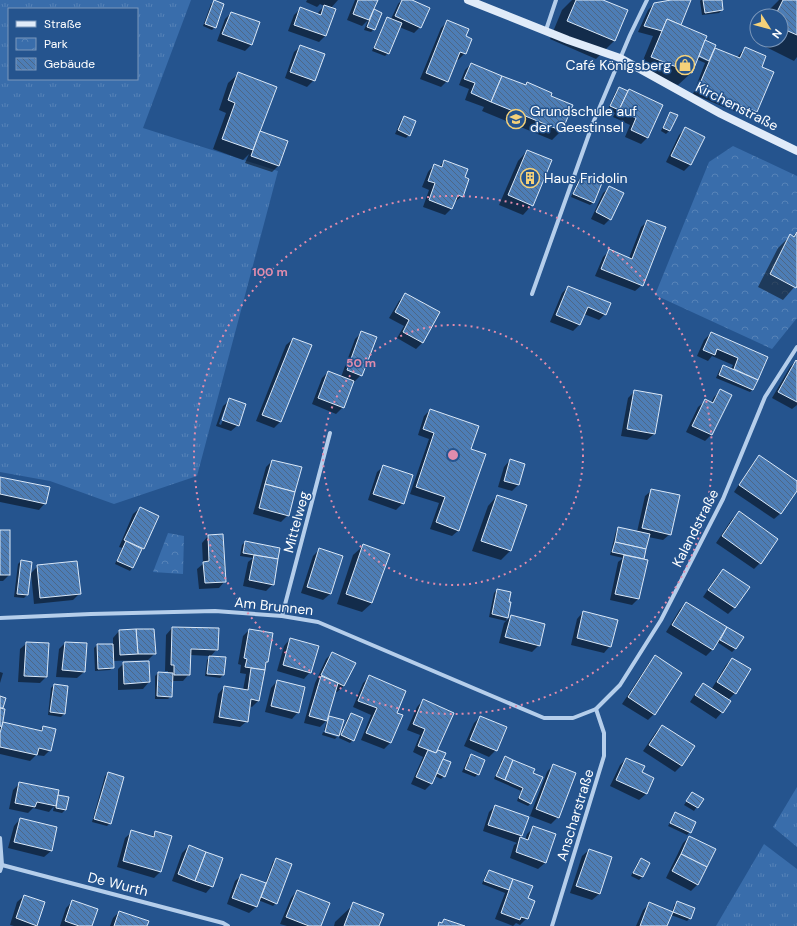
<svg xmlns="http://www.w3.org/2000/svg" width="797" height="926" font-family="'DM Sans',sans-serif">
  <defs>
    <pattern id="grass-tufts" width="24" height="20" patternUnits="userSpaceOnUse"><rect width="24" height="20" fill="#396dab"/><path d="M3 7l-1-3M5 7V3M7 7l1-3M15 17l-1-3M17 17v-4M19 17l1-3" fill="none" stroke="#5783b8"/></pattern>
    <pattern id="park-crowns" width="20" height="18" patternUnits="userSpaceOnUse"><rect width="20" height="18" fill="#396dab"/><path d="M2 6a3 3 0 1 1 6 0M12 15a3 3 0 1 1 6 0" fill="none" stroke="#5783b8"/></pattern>
    <pattern id="building-back-hatch" width="6" height="6" patternUnits="userSpaceOnUse"><rect width="6" height="6" fill="#4d7db5"/><path d="M-1 5l2 2M0 0l6 6M5-1l2 2" fill="none" stroke="#4d6786"/></pattern>
  </defs>
  <rect width="100%" height="100%" fill="#25548e"/>
  <g fill="url(#grass-tufts)" fill-rule="evenodd">
    <path d="M0,0H191L143,128L278,171L197,476L114,504L50,481L0,472ZM9,9H137V79H9Z"/>
    <polygon points="797,787 797,847 773,827"/>
    <polygon points="764,844 797,869 797,926 716,926"/>
  </g>
  <g fill="url(#park-crowns)">
    <polygon points="733,146 797,176 797,318 772,349 655,295 709,162"/>
    <polygon points="168,533 184,536 183,574 153,572"/>
  </g>
  <g fill="#0007" fill-rule="evenodd">
    <polygon points="307,0 338,0 331,8 325,36 319,42 288,31 294,15 301,8 317,14 324,6 320,4 317,7 306,2"/>
    <polygon points="355,0 376,0 372,10 381,13 374,29 371,32 364,30 368,20 362,26 347,20"/>
    <polygon points="402,0 409,0 420,27 414,33 399,27 388,53 385,56 372,51 385,21 388,18 391,19 398,4"/>
    <polygon points="572,0 600,0 615,40 596,59 550,39 562,10"/>
    <path d="M678,0H690L680,24L713,48L737,58L739,55L745,48L756,111L750,118L693,94L705,63L696,59L691,73L678,85L639,70L653,36L638,32L648,10L654,4ZM694,53L707,58V61L694,55Z"/>
    <polygon points="701,0 721,0 722,10 719,13 702,15 700,1"/>
    <polygon points="779,0 797,0 797,57 794,61 754,41 757,35 757,40 781,40 781,16 766,16 769,10"/>
    <polygon points="214,2 215,27 212,30 203,26 211,4"/>
    <polygon points="231,13 259,23 251,45 245,51 217,41 225,19"/>
    <polygon points="448,21 465,37 465,53 458,60 456,59 447,81 441,87 420,79 441,28"/>
    <polygon points="301,46 314,80 307,87 285,78 294,52"/>
    <polygon points="471,64 524,86 527,83 550,96 561,131 552,140 482,111 484,107 465,100 469,89 459,85 465,70"/>
    <polygon points="238,74 259,132 287,142 278,166 272,172 245,163 249,154 243,160 213,149 226,113 219,110 228,83"/>
    <polygon points="619,88 628,92 629,90 662,105 647,138 641,144 625,137 630,125 613,117 615,113 608,109 616,91"/>
    <polygon points="671,113 676,116 669,131 666,134 661,131 668,116"/>
    <polygon points="404,117 409,135 406,138 395,134 401,120"/>
    <polygon points="686,128 704,137 690,165 684,171 666,162 679,135"/>
    <polygon points="527,151 532,205 523,215 499,205 518,161"/>
    <polygon points="444,161 463,178 462,196 455,202 454,202 451,209 445,215 423,207 429,190 422,187 428,172 434,165 439,167"/>
    <polygon points="582,176 601,184 593,203 590,205 571,197 579,179"/>
    <polygon points="610,187 610,219 604,225 591,219 603,193"/>
    <polygon points="648,221 642,285 635,291 595,276 603,257 609,251 629,258 641,227"/>
    <polygon points="797,232 797,284 783,300 758,287 778,248 790,236 792,237"/>
    <polygon points="568,287 605,314 599,320 584,314 579,325 573,331 550,322 562,293"/>
    <polygon points="406,294 423,342 416,349 397,338 404,326 389,318 399,301"/>
    <polygon points="362,332 361,375 354,382 352,381 343,407 336,414 312,404 322,378 328,372 341,377 355,339"/>
    <polygon points="711,333 766,357 753,389 750,392 716,378 720,369 723,366 731,369 733,365 712,356 708,361 697,356 704,340"/>
    <polygon points="293,339 310,346 280,422 274,428 256,421 286,345"/>
    <polygon points="796,361 797,362 797,405 792,409 772,398 790,367"/>
    <polygon points="635,391 661,396 654,434 647,440 621,436 628,398"/>
    <polygon points="720,391 730,396 711,435 705,441 686,432 698,407 705,401 711,403 714,397"/>
    <path d="M230,400L238,425L231,431L216,426L223,406ZM226,406H228L221,425L219,424Z"/>
    <polygon points="430,410 469,450 459,530 452,536 430,529 439,503 410,494 429,439 418,435 424,416"/>
    <polygon points="760,457 797,483 797,489 781,513 774,519 734,492 753,463"/>
    <polygon points="510,460 518,485 512,491 498,487 504,467"/>
    <polygon points="272,461 288,515 281,522 253,514 266,467"/>
    <polygon points="384,466 403,503 396,510 368,500 377,472"/>
    <polygon points="0,478 45,503 39,510 0,502"/>
    <polygon points="652,490 670,534 663,540 648,537 643,559 633,556 638,599 632,605 610,600 618,562 623,558 610,555 616,531 619,528 637,532 645,496"/>
    <polygon points="497,496 510,551 501,560 472,551 488,506"/>
    <polygon points="140,508 158,516 143,549 140,552 132,568 130,571 115,564 122,548 119,547 133,514"/>
    <polygon points="739,513 760,563 754,569 716,543 732,519"/>
    <polygon points="0,531 9,575 3,581 0,581"/>
    <polygon points="222,535 225,581 219,588 199,589 197,569 203,564 202,543 208,536"/>
    <polygon points="245,542 279,549 273,584 266,591 243,586 248,562 253,558 240,556 242,545"/>
    <polygon points="363,546 372,603 362,612 337,604 353,555"/>
    <polygon points="320,549 342,556 330,594 323,600 301,593 313,556"/>
    <polygon points="21,561 27,595 24,598 14,597 18,564"/>
    <polygon points="38,566 80,593 73,600 34,604 31,573"/>
    <polygon points="723,570 748,588 734,608 728,614 703,597 716,577"/>
    <polygon points="497,590 510,603 506,621 489,617 494,593"/>
    <polygon points="686,603 742,637 735,649 732,652 717,642 712,650 706,656 666,632 680,609"/>
    <polygon points="583,612 610,646 604,653 571,645 577,619"/>
    <polygon points="511,616 539,645 532,652 499,643 504,623"/>
    <polygon points="172,628 217,649 210,657 223,675 220,678 205,676 207,660 210,656 190,655 189,674 183,681 172,681 171,696 168,699 155,699 155,676 158,673 168,674 168,671 165,671 166,635"/>
    <polygon points="154,630 155,653 148,660 113,661 113,667 110,670 95,671 94,648 97,645 113,645 113,638 119,631"/>
    <polygon points="249,630 267,662 265,664 259,700 252,707 249,706 247,721 240,727 213,723 218,694 224,687 243,690 246,674 240,673 241,665 238,664 243,636"/>
    <polygon points="290,639 310,672 304,679 277,671 284,646"/>
    <polygon points="27,643 46,677 40,683 18,682 20,649"/>
    <polygon points="65,643 84,672 77,678 56,677 59,649"/>
    <polygon points="332,653 344,686 337,692 335,691 326,721 330,717 340,734 338,736 338,735 324,730 327,720 320,727 304,723 315,683 326,659"/>
    <polygon points="655,656 654,714 648,720 622,704 649,663"/>
    <polygon points="732,659 750,670 735,693 728,700 722,712 716,719 690,702 697,691 703,684 711,690 726,665"/>
    <polygon points="148,662 149,682 143,689 118,690 118,669 124,663"/>
    <polygon points="0,672 3,673 0,683"/>
    <polygon points="369,677 396,713 402,716 390,743 384,749 361,740 371,715 353,707 363,683"/>
    <polygon points="277,681 298,712 292,719 265,712 271,688"/>
    <polygon points="54,685 64,714 61,717 48,715 51,688"/>
    <polygon points="0,697 5,698 1,725 3,723 39,731 43,727 50,750 44,756 36,755 30,761 0,754"/>
    <polygon points="423,700 437,750 445,754 442,759 444,776 441,779 435,776 431,784 425,790 411,784 423,757 413,752 420,735 407,730 417,707"/>
    <polygon points="351,714 353,740 350,743 339,738 348,717"/>
    <polygon points="480,717 496,750 489,757 464,746 474,723"/>
    <polygon points="662,726 694,747 681,766 675,772 643,751 656,732"/>
    <polygon points="323,732 337,737 335,739 322,735"/>
    <polygon points="471,755 478,774 475,777 462,772 468,758"/>
    <polygon points="505,757 532,774 531,803 528,806 517,801 521,791 494,779 502,760"/>
    <polygon points="626,759 640,773 653,779 646,794 639,800 610,786 620,765"/>
    <polygon points="553,765 558,817 551,824 530,816 547,772"/>
    <polygon points="108,773 110,823 107,826 92,822 105,776"/>
    <polygon points="20,783 57,795 65,810 62,813 53,811 54,806 49,812 33,808 28,813 9,809 13,790"/>
    <polygon points="692,793 702,799 694,811 684,805"/>
    <polygon points="495,806 521,836 519,838 525,840 527,834 533,828 554,835 545,863 538,869 510,858 514,845 517,843 483,831 489,812"/>
    <polygon points="676,813 690,832 687,835 668,826"/>
    <polygon points="20,819 51,851 44,857 8,848 14,826"/>
    <polygon points="132,832 151,837 156,832 160,872 154,878 117,867 125,838"/>
    <polygon points="689,837 698,884 691,891 666,878 683,843"/>
    <polygon points="189,846 212,886 206,893 172,881 182,853"/>
    <polygon points="589,850 611,857 599,894 592,900 570,893 582,856"/>
    <polygon points="276,859 276,903 273,906 258,900 256,907 249,913 227,904 235,881 242,875 265,884 273,862"/>
    <polygon points="641,859 649,863 642,877 639,880 631,876 638,862"/>
    <polygon points="489,871 532,887 527,899 527,918 520,925 516,923 513,926 495,919 505,893 482,884 486,874"/>
    <polygon points="297,891 320,926 287,926 280,924 291,898"/>
    <polygon points="24,896 36,925 35,926 14,926 10,925 17,902"/>
    <polygon points="73,901 91,926 60,926 66,908"/>
    <polygon points="677,902 690,918 687,921 671,915 666,926 636,926 643,910 649,904 672,912 674,905"/>
    <polygon points="354,904 378,926 334,926 335,922"/>
    <polygon points="119,912 146,926 110,926 113,918"/>
  </g>
  <g fill="url(#building-back-hatch)" stroke="#dae8f8">
    <polygon points="214,0 224,4 216,28 205,24"/>
    <polygon points="358,0 378,0 369,20 353,14"/>
    <polygon points="402,0 412,0 430,8 421,28 395,16"/>
    <polygon points="576,0 603,0 628,10 615,41 567,21"/>
    <polygon points="671,0 691,0 681,25 667,19 662,31 644,26 654,3"/>
    <polygon points="703,0 722,0 723,10 705,13"/>
    <polygon points="783,0 797,0 797,35 781,28 781,16 775,16"/>
    <polygon points="324,5 336,9 326,36 294,25 300,7 321,15"/>
    <polygon points="374,9 382,13 375,30 367,27"/>
    <polygon points="231,12 260,22 252,45 222,34"/>
    <polygon points="387,17 402,23 389,54 374,48"/>
    <polygon points="667,19 707,36 692,73 651,57"/>
    <polygon points="447,20 469,29 466,36 472,39 466,54 460,52 448,82 426,73"/>
    <polygon points="705,40 716,45 709,61 699,56"/>
    <polygon points="300,45 325,54 315,81 290,72"/>
    <polygon points="745,47 766,56 762,67 774,72 757,112 698,88 715,48 740,58"/>
    <polygon points="471,63 502,76 491,102 471,93 475,83 464,79"/>
    <polygon points="238,72 277,87 253,150 222,139 235,103 228,100"/>
    <polygon points="502,76 526,85 527,82 552,93 551,96 573,105 562,131 491,102"/>
    <polygon points="619,87 628,91 619,110 610,106"/>
    <polygon points="629,89 663,105 648,138 631,130 636,118 619,110"/>
    <polygon points="670,112 678,115 670,131 663,128"/>
    <polygon points="404,116 416,121 410,136 398,130"/>
    <polygon points="685,127 705,137 691,165 671,156"/>
    <polygon points="260,131 288,141 279,166 251,156"/>
    <polygon points="527,150 552,160 533,206 508,195"/>
    <polygon points="444,160 468,169 465,177 469,179 463,197 458,195 452,209 429,200 435,183 428,181 434,164 442,167"/>
    <polygon points="582,175 602,183 594,203 573,194"/>
    <polygon points="609,186 624,193 611,220 596,212"/>
    <polygon points="647,220 666,227 643,286 601,269 609,249 632,259"/>
    <polygon points="797,232 797,286 796,288 770,274 790,234 794,237"/>
    <polygon points="568,286 611,303 606,315 588,307 580,325 556,315"/>
    <polygon points="405,293 440,312 423,343 403,332 409,320 395,312"/>
    <polygon points="361,331 377,337 362,376 347,370"/>
    <polygon points="711,332 768,357 758,380 734,369 738,358 717,349 715,355 703,350"/>
    <polygon points="293,338 312,345 281,422 262,415"/>
    <polygon points="796,360 797,361 797,402 778,392"/>
    <polygon points="723,365 758,380 753,390 719,375"/>
    <polygon points="328,371 354,381 344,408 318,398"/>
    <polygon points="720,389 732,395 712,435 692,426 705,399 713,403"/>
    <polygon points="634,390 662,395 655,434 627,429"/>
    <polygon points="229,398 246,404 239,426 222,420"/>
    <polygon points="430,409 479,426 471,449 486,454 459,531 436,522 445,497 416,487 434,433 423,429"/>
    <polygon points="759,455 797,481 797,491 781,514 739,485"/>
    <polygon points="510,459 525,464 519,485 504,481"/>
    <polygon points="272,460 302,467 295,492 265,484"/>
    <polygon points="383,465 413,475 404,504 373,494"/>
    <polygon points="0,477 50,487 46,504 0,494"/>
    <polygon points="265,484 295,492 289,516 259,508"/>
    <polygon points="651,489 680,495 671,535 642,528"/>
    <polygon points="497,495 527,505 511,551 481,541"/>
    <polygon points="140,507 159,516 144,549 124,540"/>
    <polygon points="739,511 778,539 761,564 722,536"/>
    <polygon points="618,527 650,534 646,549 615,542"/>
    <rect x="0" y="530" width="10" height="45"/>
    <polygon points="223,534 226,582 205,583 203,562 209,561 208,535"/>
    <polygon points="126,541 142,549 133,568 117,561"/>
    <polygon points="245,541 280,548 278,559 243,553"/>
    <polygon points="615,542 646,549 644,559 612,552"/>
    <polygon points="363,544 390,554 372,603 346,594"/>
    <polygon points="319,548 343,556 331,594 307,587"/>
    <polygon points="254,555 278,559 274,585 249,580"/>
    <polygon points="624,555 648,560 639,599 615,594"/>
    <polygon points="21,560 32,562 28,595 17,594"/>
    <polygon points="77,561 81,594 40,598 37,565"/>
    <polygon points="723,569 750,587 735,608 708,590"/>
    <polygon points="497,589 511,592 509,602 511,602 508,618 492,614"/>
    <polygon points="686,602 727,627 713,650 672,625"/>
    <polygon points="583,611 618,620 611,647 577,638"/>
    <polygon points="511,615 545,624 540,646 505,637"/>
    <polygon points="172,627 219,628 218,650 191,649 190,675 174,675 174,665 171,665"/>
    <polygon points="727,627 744,637 736,649 720,640"/>
    <polygon points="136,629 154,629 156,654 138,654"/>
    <polygon points="136,629 138,654 120,655 119,630"/>
    <polygon points="249,629 273,633 268,662 266,662 265,670 245,667 247,659 244,658"/>
    <polygon points="290,638 319,646 311,673 283,665"/>
    <polygon points="26,642 49,643 47,677 24,676"/>
    <polygon points="65,642 87,643 85,672 62,670"/>
    <polygon points="97,644 113,644 114,668 98,669"/>
    <polygon points="332,652 356,663 344,686 321,675"/>
    <polygon points="655,655 682,673 655,715 628,697"/>
    <polygon points="209,656 226,657 224,675 207,674"/>
    <polygon points="732,658 751,669 736,694 717,682"/>
    <polygon points="149,661 150,682 124,684 123,662"/>
    <polygon points="251,668 265,670 259,701 251,699 248,722 219,717 224,686 248,690"/>
    <polygon points="158,672 173,673 172,697 157,696"/>
    <polygon points="369,675 406,691 397,713 403,715 391,743 366,733 377,708 358,701"/>
    <polygon points="321,676 338,683 327,721 309,716"/>
    <polygon points="277,680 305,687 299,713 271,706"/>
    <polygon points="703,683 731,701 723,713 695,695"/>
    <polygon points="54,684 68,686 65,714 50,712"/>
    <polygon points="0,696 6,698 3,708 0,708"/>
    <polygon points="423,699 454,713 436,753 418,746 425,729 413,724"/>
    <polygon points="0,708 5,709 2,727 0,726"/>
    <polygon points="351,713 363,718 354,741 341,735"/>
    <polygon points="329,716 344,720 339,736 325,732"/>
    <polygon points="480,716 507,727 497,751 470,740"/>
    <polygon points="3,722 42,731 43,726 56,729 51,751 39,748 37,755 0,747 0,733"/>
    <polygon points="662,725 695,746 682,766 649,745"/>
    <polygon points="428,750 436,753 438,750 446,753 432,784 416,777"/>
    <polygon points="471,754 485,760 479,775 465,769"/>
    <polygon points="505,756 513,760 505,780 496,776"/>
    <polygon points="626,758 645,766 642,772 654,778 647,794 616,780"/>
    <polygon points="443,759 451,762 445,777 437,773"/>
    <polygon points="513,760 535,769 533,773 543,777 531,804 519,798 523,788 505,780"/>
    <polygon points="553,764 576,773 559,818 536,809"/>
    <polygon points="108,772 124,777 111,824 94,819"/>
    <polygon points="19,782 59,790 56,806 37,802 35,807 15,803"/>
    <polygon points="692,792 704,799 698,808 686,801"/>
    <polygon points="58,795 69,797 66,810 56,808"/>
    <polygon points="495,805 529,817 522,836 488,825"/>
    <polygon points="675,812 696,822 691,833 670,823"/>
    <polygon points="20,818 57,827 52,851 14,842"/>
    <polygon points="533,826 556,834 546,863 516,852 520,837 528,840"/>
    <polygon points="131,830 154,837 155,831 172,836 161,872 123,861"/>
    <polygon points="689,836 716,849 707,867 681,854"/>
    <polygon points="189,845 206,852 195,881 178,874"/>
    <polygon points="589,849 612,857 600,894 576,886"/>
    <polygon points="206,852 223,858 213,887 195,881"/>
    <polygon points="681,854 707,867 698,885 672,871"/>
    <polygon points="276,858 292,864 277,904 261,897"/>
    <polygon points="641,858 650,863 643,877 633,873"/>
    <polygon points="489,870 513,879 509,890 484,881"/>
    <polygon points="241,874 266,883 257,907 232,898"/>
    <polygon points="513,879 533,886 528,898 535,901 528,919 521,917 520,920 501,913"/>
    <polygon points="297,890 330,903 321,926 309,926 286,917"/>
    <polygon points="24,895 45,902 37,926 16,918"/>
    <polygon points="72,900 98,909 92,926 79,926 65,921"/>
    <polygon points="677,901 695,908 691,919 673,912"/>
    <polygon points="353,902 384,914 379,926 344,926"/>
    <polygon points="649,902 673,912 667,926 640,926"/>
    <polygon points="119,911 149,921 147,926 114,926"/>
    <polygon points="444,919 465,926 438,926 439,922 442,923"/>
  </g>
  <g fill="none" stroke-linecap="round" stroke-linejoin="round">
    <g stroke="#b5ceeb" stroke-width="4">
      <polyline points="546,30 556,0"/>
      <polyline points="532,294 593,123 630,35 647,0"/>
      <polyline points="282,616 330,433"/>
      <polyline points="0,618 91,614 215,611 282,616 318,622 544,718 573,718 596,709 620,685 661,620 723,499 765,397 797,347"/>
      <polyline points="0,838 2,865 0,871"/>
      <polyline points="2,865 223,923 228,926"/>
      <polyline points="552,926 604,756 604,733 596,709"/>
    </g>
    <polyline stroke="#e0ebf9" stroke-width="8" points="468,0 568,40 620,58 721,114 797,151"/>
  </g>
  <g fill="none" stroke="#e08cad" stroke-width="2" stroke-dasharray="2 4">
    <circle cx="453" cy="455" r="130"/>
    <circle cx="453" cy="455" r="259"/>
  </g>
  <defs>
    <g id="shop-ring" transform="scale(1)"><circle r="9.5" fill="#25548e" stroke="#f5d179" stroke-width="1.5"/><path d="M-5-2.5h2.3a2.7 3.5 0 0 1 5.4 0H5L5.5 6h-11ZM-1.5-2.5h3a1.5 2.3 0 0 0-3 0Z" fill="#f5d179"/></g>
    <g id="school-ring" transform="scale(1)"><circle r="9.5" fill="#25548e" stroke="#f5d179" stroke-width="1.5"/><path d="M0-5L7-2L0 1L-7-2ZM-4 1L0 2.5L4 1V4Q0 6-4 4Z" fill="#f5d179"/></g>
    <g id="building-ring" transform="scale(1)"><circle r="9.5" fill="#25548e" stroke="#f5d179" stroke-width="1.5"/><path d="M-4-6H4V6H1V3H-1V6H-4ZM-2.5-4.3h1.7v1.8h-1.7ZM.8-4.3h1.7v1.8H.8ZM-2.5-1h1.7V.8h-1.7ZM.8-1h1.7V.8H.8Z" fill="#f5d179"/></g>
  </defs>
  <g fill-rule="evenodd">
    <use href="#shop-ring" x="685" y="65"/>
    <use href="#school-ring" x="516" y="119"/>
    <use href="#building-ring" x="530" y="178"/>
  </g>
  <g text-anchor="middle" stroke-width="3" stroke-linejoin="round" paint-order="stroke">
    <g font-size="14" fill="#fff" stroke="#25548e" text-anchor="start">
      <text x="671" y="70" text-anchor="end">Café Königsberg</text>
      <text x="530" y="116">Grundschule auf<tspan x="530" dy="16">der Geestinsel</tspan></text>
      <text x="544" y="183">Haus Fridolin</text>
    </g>
    <g font-size="14" fill="#fff" stroke="#25548e">
      <text transform="translate(737 106) rotate(27)" y="5">Kirchenstraße</text>
      <text transform="translate(296 522) rotate(-75)" y="5">Mittelweg</text>
      <text transform="translate(695 528) rotate(-63)" y="5">Kalandstraße</text>
      <text transform="translate(274 606) rotate(6)" y="5">Am Brunnen</text>
      <text transform="translate(575 815) rotate(-73)" y="5">Anscharstraße</text>
      <text transform="translate(118 884) rotate(14)" y="5">De Wurth</text>
    </g>
  </g>
  <circle cx="453" cy="455" r="6" fill="#e08cad" stroke="#25548e" stroke-width="2"/>
  <g font-size="12" text-anchor="middle" font-weight="bold" fill="#e08cad" stroke="#25548e" stroke-width="3" stroke-linejoin="round" paint-order="stroke">
    <text x="270" y="276">100 m</text>
    <text x="361" y="367">50 m</text>
  </g>
  <rect x="8" y="8" width="130" height="72" fill="#25548e" stroke="#7c98bb"/>
  <rect x="16" y="21" width="20" height="6" fill="#e0ebf9" stroke="#7c98bb"/>
  <text x="44" y="28" font-size="12" fill="#ffffff">Straße</text>
  <rect x="16" y="38" width="20" height="12" fill="url(#park-crowns)" stroke="#7c98bb"/>
  <text x="44" y="48" font-size="12" fill="#ffffff">Park</text>
  <rect x="16" y="58" width="20" height="12" fill="url(#building-back-hatch)" stroke="#7c98bb"/>
  <text x="44" y="68" font-size="12" fill="#ffffff">Gebäude</text>
  <g transform="translate(769 28) rotate(126)"><circle r="19" fill="#25548e" stroke="#7c98bb"/>
  <path d="M0-3L7 15L0 10L-7 15Z" fill="#f5d179"/>
  <text y="-6" font-size="11" font-weight="bold" text-anchor="middle" fill="#ffffff">N</text>
  </g>
</svg>
